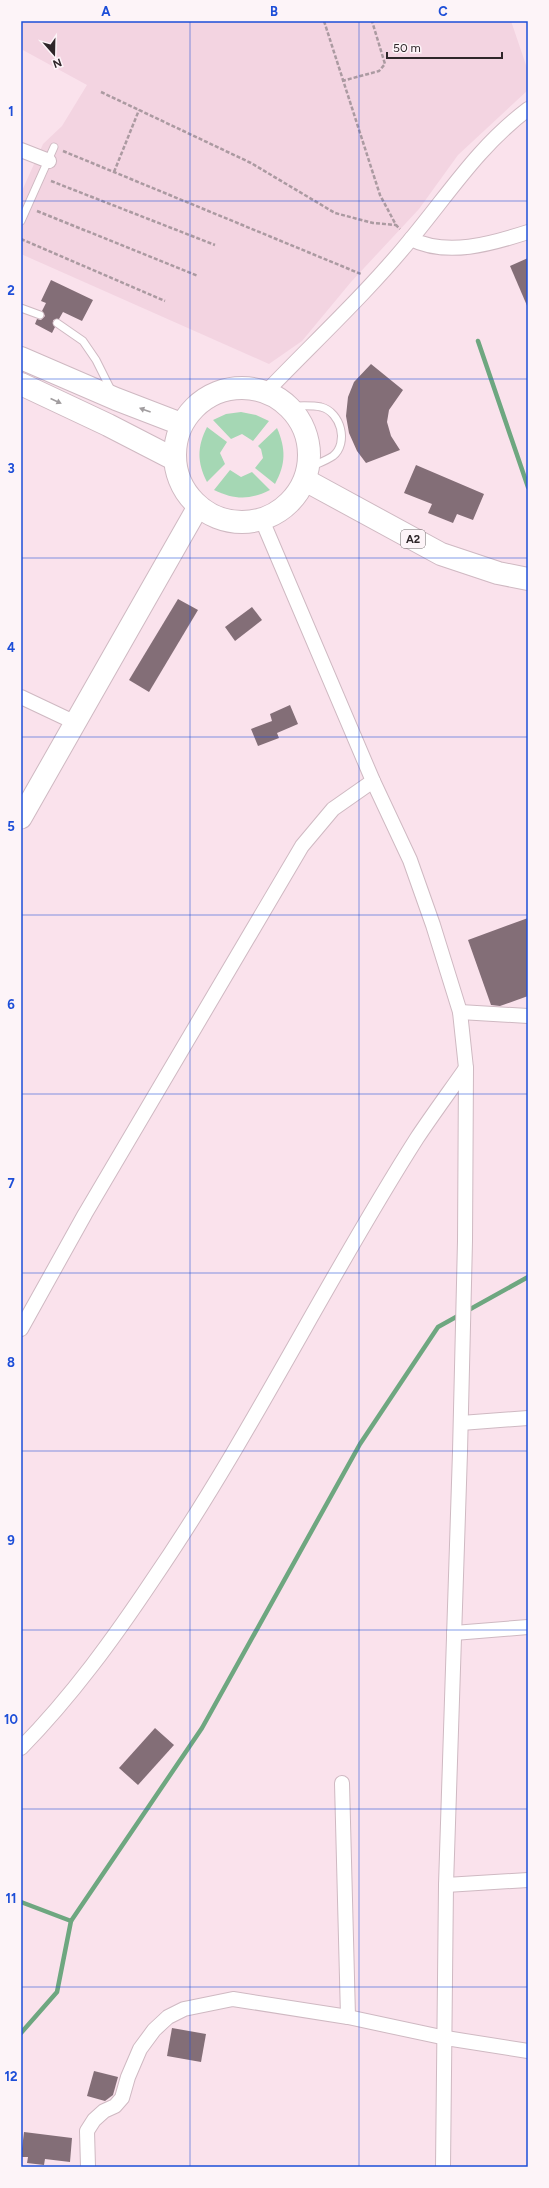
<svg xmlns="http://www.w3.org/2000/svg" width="549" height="2188" font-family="Figtree,sans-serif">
  <rect width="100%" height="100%" fill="#fae2ec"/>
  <polygon fill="#f3d4e1" points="21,21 511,21 528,71 528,90 458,155 419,209 351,282 302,341 269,364 21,254 21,193 43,144 62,126 87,85 21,49"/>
  <g fill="#a5d7b4">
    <polygon points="241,412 256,415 269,421 253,441 242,434 231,439 213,420 226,414"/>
    <path d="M207,427L227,442L220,453L225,464L207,482C197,462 197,447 207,427Z"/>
    <path d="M277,428C286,449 286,464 275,484L255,468L263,458L261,449L258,446Z"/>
    <path d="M230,470L241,477L252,472L270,490C250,500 235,500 214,490Z"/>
  </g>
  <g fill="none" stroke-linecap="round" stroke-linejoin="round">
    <g stroke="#6ea780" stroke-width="4.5">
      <polyline points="478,341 528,487"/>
      <polyline points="21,1902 71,1921 202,1728 360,1444 438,1327 528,1277"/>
      <polyline points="21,2033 57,1992 71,1921"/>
    </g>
  </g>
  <g fill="#836e77">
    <polygon points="528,258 528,308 510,266"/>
    <polygon points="51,280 93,300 82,321 63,312 59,319 53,320 55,327 52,333 35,324 37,319 41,320 45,316 42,311 46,303 41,301"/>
    <polygon points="371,364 403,390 389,410 387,422 391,436 400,450 366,463 357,451 349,433 346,416 348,397 354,382"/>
    <polygon points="416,465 484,494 473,520 457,514 453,523 428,513 432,504 404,493"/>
    <polygon points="178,599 198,610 149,692 129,680"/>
    <polygon points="252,607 262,620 235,641 225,627"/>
    <polygon points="290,705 298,724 277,733 279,738 258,746 251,729 272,721 270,714"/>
    <polygon points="528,918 528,996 500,1006 491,1005 468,940"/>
    <polygon points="155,1728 174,1745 138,1785 119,1768"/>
    <polygon points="172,2028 206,2034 201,2062 167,2056"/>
    <polygon points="94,2071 118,2077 113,2095 105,2101 87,2096"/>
    <polygon points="24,2132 72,2138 70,2162 45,2159 44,2165 27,2163 28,2157 21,2157"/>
  </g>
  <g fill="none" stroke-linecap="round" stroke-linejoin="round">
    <g stroke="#cfb9c2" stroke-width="9">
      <g id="service">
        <polyline points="21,221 54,147"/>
        <polyline points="21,308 40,315"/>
        <polyline points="57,323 83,341 96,360 112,392"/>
        <path d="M290,406C300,406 312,405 321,407C341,412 349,443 333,456C326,461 316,464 308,468"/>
      </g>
    </g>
    <g stroke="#cfb9c2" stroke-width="16">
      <g id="minor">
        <polyline points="21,150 49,161"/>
        <path d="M411,239C447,257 491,244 528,232"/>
        <path d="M267,391C315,341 367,293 411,239C450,192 478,147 528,109"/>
        <polyline points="262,520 373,781 410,860 433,925 460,1012 466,1068 465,1241 460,1452 446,1885 443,2167"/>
        <polyline points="21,697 76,723"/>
        <polyline points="460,1012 528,1016"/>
        <polyline points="21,1329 85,1214 302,846 333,809 373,781"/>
        <polyline points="461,1423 528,1418"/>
        <polyline points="454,1633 528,1627"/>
        <path d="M21,1748C72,1696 114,1638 154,1578C251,1436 325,1282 417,1138C433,1114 450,1091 466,1068"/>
        <polyline points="342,1783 348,2017"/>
        <polyline points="446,1885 528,1880"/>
        <polyline points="88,2167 87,2131 94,2120 104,2111 115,2106 122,2098 128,2077 140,2049 154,2030 168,2017 184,2009 233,1999 348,2017 446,2038 528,2051"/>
      </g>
    </g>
    <g stroke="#cfb9c2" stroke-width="23">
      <polyline id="secondary" points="21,818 198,507"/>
    </g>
    <g stroke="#cfb9c2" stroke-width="24">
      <g id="primary">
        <polyline points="21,358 116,399 181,424"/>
        <polyline points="21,384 108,425 174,459"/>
        <circle cx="242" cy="455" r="67"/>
        <polyline points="305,480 441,554 498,573 528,579"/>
      </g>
    </g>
    <g stroke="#ab9aa1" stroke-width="2.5" stroke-dasharray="4 2" stroke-linecap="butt">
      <polyline points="324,21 380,195 396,225 400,229"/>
      <polyline points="342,81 379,71 385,64 372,21"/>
      <polyline points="101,92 251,163 335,213 373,223 396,225"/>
      <polyline points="63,151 361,274"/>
      <polyline points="114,172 139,110"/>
      <polyline points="51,181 215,245"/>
      <polyline points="37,211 198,276"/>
      <polyline points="21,239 165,301"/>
    </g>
    <use href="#service" stroke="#fff" stroke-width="7"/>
    <use href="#minor" stroke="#fff" stroke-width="14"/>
    <use href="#secondary" stroke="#fff" stroke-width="21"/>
    <use href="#primary" stroke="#fff" stroke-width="22"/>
  </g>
  <defs><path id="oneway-solid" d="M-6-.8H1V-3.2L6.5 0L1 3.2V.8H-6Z"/></defs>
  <g fill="#a19d9f">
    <use href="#oneway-solid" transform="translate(56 401) rotate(25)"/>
    <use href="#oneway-solid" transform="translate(145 410) rotate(-160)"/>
  </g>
  <path fill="none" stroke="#1d4ed8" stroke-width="1" stroke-opacity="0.55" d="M190,21V2167M359,21V2167M21,201H528M21,379H528M21,558H528M21,737H528M21,915H528M21,1094H528M21,1273H528M21,1451H528M21,1630H528M21,1809H528M21,1987H528"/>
  <g text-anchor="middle" stroke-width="4" stroke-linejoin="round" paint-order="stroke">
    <rect fill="#fdf4f8" stroke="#6c6467" stroke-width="1" x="401" y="530" width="24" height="18" rx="3"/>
    <g font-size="11" font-weight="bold" fill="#2e2629">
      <text x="413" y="543">A2</text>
    </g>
  </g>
  <rect width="549" height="2188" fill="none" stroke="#fdf4f8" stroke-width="44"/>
  <g transform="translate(54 54) rotate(160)" stroke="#fdf4f8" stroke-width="3" paint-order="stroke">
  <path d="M0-3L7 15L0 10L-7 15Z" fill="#2e2629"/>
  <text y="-6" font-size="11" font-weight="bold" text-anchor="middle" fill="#2e2629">N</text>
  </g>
  <path d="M387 52v6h115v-6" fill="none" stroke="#2e2629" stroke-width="2"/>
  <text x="393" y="52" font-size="12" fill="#2e2629" stroke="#fdf4f8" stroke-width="3" paint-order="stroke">50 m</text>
  <rect x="22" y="22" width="505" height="2144" fill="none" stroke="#1d4ed8" stroke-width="1.5"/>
  <g font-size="13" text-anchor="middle" font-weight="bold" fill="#1d4ed8">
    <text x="106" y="16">A</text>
    <text x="274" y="16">B</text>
    <text x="443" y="16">C</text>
    <text x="11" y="116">1</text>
    <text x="11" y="295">2</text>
    <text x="11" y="473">3</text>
    <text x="11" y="652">4</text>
    <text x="11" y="831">5</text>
    <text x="11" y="1009">6</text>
    <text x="11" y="1188">7</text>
    <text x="11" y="1367">8</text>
    <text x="11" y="1545">9</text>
    <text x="11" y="1724">10</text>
    <text x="11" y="1903">11</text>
    <text x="11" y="2081">12</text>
  </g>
</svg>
